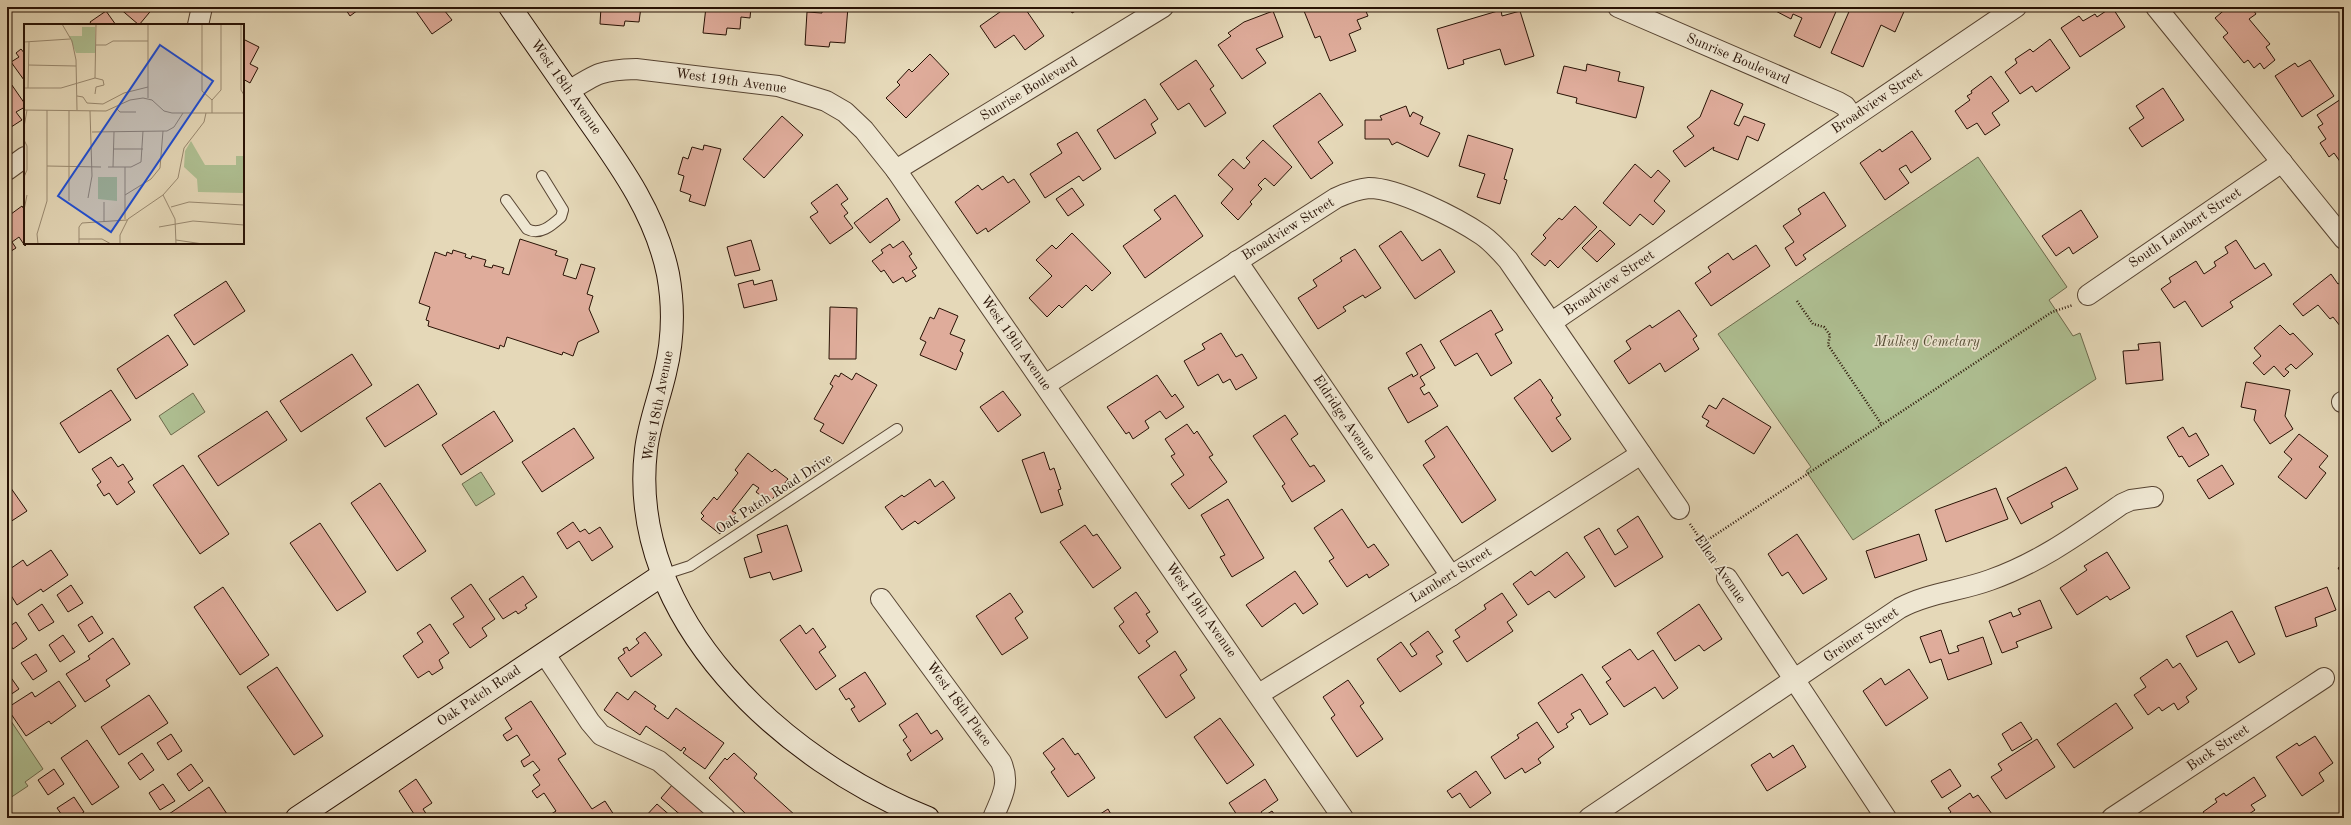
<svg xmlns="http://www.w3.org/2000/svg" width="2351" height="825" viewBox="0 0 2351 825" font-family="'Old Standard TT',serif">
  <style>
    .green { fill: #afc093; stroke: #6c694c }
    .building { fill: #dfac9b; stroke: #281205 }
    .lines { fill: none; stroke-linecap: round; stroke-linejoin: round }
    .lane-casing { stroke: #574432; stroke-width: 12 }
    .street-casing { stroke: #574432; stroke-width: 22 }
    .secondary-casing { stroke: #281205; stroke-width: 24 }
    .path { stroke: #281205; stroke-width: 2.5; stroke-dasharray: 1 2; stroke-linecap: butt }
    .lane { stroke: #eee6d1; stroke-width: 10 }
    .street { stroke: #eee6d1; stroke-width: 20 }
    .secondary { stroke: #eee6d1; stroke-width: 22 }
    .labels { text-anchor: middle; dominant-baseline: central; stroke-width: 3.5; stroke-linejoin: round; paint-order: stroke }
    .street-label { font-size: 14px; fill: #281205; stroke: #eee6d1 }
    .park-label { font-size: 14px; font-style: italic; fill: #574f37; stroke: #eee6d1 }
    .inset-road { fill: none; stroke: #998970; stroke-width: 1 }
    .view { fill: #1d4ed8; fill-opacity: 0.15; stroke: #1d4ed8; stroke-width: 2 }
    .inset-edge { fill: none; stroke: #281205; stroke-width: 2 }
  </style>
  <rect width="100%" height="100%" fill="#e5d8b8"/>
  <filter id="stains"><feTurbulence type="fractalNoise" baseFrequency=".005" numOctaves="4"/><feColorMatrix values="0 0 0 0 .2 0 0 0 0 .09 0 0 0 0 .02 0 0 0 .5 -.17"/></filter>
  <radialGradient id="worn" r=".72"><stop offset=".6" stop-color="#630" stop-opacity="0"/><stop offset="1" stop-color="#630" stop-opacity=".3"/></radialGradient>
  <g class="green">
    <path d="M1978,157L2067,287L2049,300L2073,336L2080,333L2096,379L1853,540L1806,471L1811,467L1718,334Z"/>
    <path d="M193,393L205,412L171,435L159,416Z"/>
    <path d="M481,472L495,494L476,506L462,484Z"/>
    <path d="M7,715L43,769L25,782L28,786L7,800Z"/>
  </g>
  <g class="building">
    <path d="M118,7H154L139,25Z"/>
    <path d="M344,7H362L350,16Z"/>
    <path d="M413,7H438L441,11L444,10L452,20L432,34Z"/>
    <path d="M601,7H641L639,22L625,21L624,26L600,24Z"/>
    <path d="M706,7H751L750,18L741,17L740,29L727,28L726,35L703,33Z"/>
    <path d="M822,7H848L845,43L830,42L829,47L805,45L807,12L822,13Z"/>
    <path d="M1007,7H1024L1044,36L1025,50L1014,35L995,48L980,26Z"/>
    <path d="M1069,7H1083L1072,13Z"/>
    <path d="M1313,7H1364L1368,16L1357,20L1361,29L1349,34L1356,51L1330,61L1320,36L1315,38L1304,11Z"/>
    <path d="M1768,7H1838L1820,48L1794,36L1802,18L1793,14L1791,19Z"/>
    <path d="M1851,7H1906L1895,32L1881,25L1863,67L1831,53Z"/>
    <path d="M2112,7L2125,27L2080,57L2061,28L2079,16L2083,21L2095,14L2097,17Z"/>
    <path d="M2228,7H2251L2256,14L2249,19L2270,44L2266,47L2275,60L2264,69L2260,63L2254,68L2248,60L2244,63L2223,37L2228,33L2215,18Z"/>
    <path d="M1501,10L1502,16L1520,11L1534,56L1505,65L1500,49L1463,60L1464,64L1448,69L1437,29Z"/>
    <path d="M106,11L116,25H92L90,22Z"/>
    <path d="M1273,11L1283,37L1256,49L1266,63L1242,79L1218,45L1231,36L1228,33L1244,22Z"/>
    <path d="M243,39L259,47L250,64L258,68L250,83L243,79Z"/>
    <path d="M2050,39L2070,68L2036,92L2032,86L2020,94L2005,72L2017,63L2015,59L2030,49L2033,52Z"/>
    <path d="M21,49L25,54L24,80L11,62L19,57L16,53Z"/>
    <path d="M930,54L949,74L906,118L886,98L900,85L897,82L909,69L912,72Z"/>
    <path d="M1196,60L1214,86L1210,89L1226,113L1205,127L1189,103L1178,110L1160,84Z"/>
    <path d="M2310,60L2334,96L2302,117L2275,76L2295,63L2298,67Z"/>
    <path d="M1587,64L1620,72L1618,81L1644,87L1636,118L1576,103L1577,98L1557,93L1564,66L1586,71Z"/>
    <path d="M1991,76L2009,101L1992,113L2000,125L1985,135L1977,123L1967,129L1955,111L1970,100L1967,96L1972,93L1971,91Z"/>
    <path d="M7,78L25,104V107L16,112L22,120L8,129Z"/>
    <path d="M2163,88L2184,120L2142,147L2129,128L2144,118L2136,106Z"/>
    <path d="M1711,90L1743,104L1734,124L1739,126L1744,116L1765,124L1758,141L1747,136L1738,160L1713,150L1714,147L1685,167L1673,151L1694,136L1687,127L1700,117Z"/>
    <path d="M1320,93L1343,125L1318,142L1333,163L1311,179L1273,126Z"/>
    <path d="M2344,97V161L2341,163L2334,153L2329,157L2320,143L2326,139L2318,127L2323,124L2317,115Z"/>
    <path d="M1145,99L1158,119L1151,124L1156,133L1115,159L1097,130Z"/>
    <path d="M1406,106L1410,117L1413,112L1423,117L1420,124L1440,133L1428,157L1397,142L1392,145L1389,139H1365V120H1382L1380,116Z"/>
    <path d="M782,116L803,135L764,178L743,159Z"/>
    <path d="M1912,131L1931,159L1911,173L1906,165L1899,169L1909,183L1885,200L1860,163L1880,149L1882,152Z"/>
    <path d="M1077,132L1101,169L1083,181L1079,176L1045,198L1030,174L1062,153L1057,144Z"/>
    <path d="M1468,135L1513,149L1504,179L1507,180L1500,204L1477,197L1485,174L1459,166Z"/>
    <path d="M1263,140L1292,167L1274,186L1265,178L1258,185L1262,189L1250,202L1252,204L1238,220L1221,203L1233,189L1218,175L1233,159L1244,169L1250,162L1246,158Z"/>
    <path d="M704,145L721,149L705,206L689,201L691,195L680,191L684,176L678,174L683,157L688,159L692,147L703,150Z"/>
    <path d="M1635,164L1651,178L1658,170L1670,181L1654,201L1665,211L1653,225L1640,214L1630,226L1603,203Z"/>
    <path d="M1003,176L1008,183L1014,179L1030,202L988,232L986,228L977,234L955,202L978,185L982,190Z"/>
    <path d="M837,184L848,199L841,204L848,213L844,216L853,228L830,244L810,217L818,212L811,203Z"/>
    <path d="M1072,188L1084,205L1068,216L1056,199Z"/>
    <path d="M1824,192L1846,226L1803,255L1806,259L1796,266L1785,248L1794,242L1783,226L1801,214L1798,209Z"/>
    <path d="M1175,195L1203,236L1145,278L1123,246L1161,219L1154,210Z"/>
    <path d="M887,198L900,220L870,243L854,223Z"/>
    <path d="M22,206L25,211V243H28L25,246L19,237L12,242L16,248L8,253L7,217Z"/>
    <path d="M1575,206L1597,227L1558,268L1550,260L1545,266L1531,254L1546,238L1543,235L1559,218L1562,220Z"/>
    <path d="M2081,210L2098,237L2073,254L2069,247L2056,256L2042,236Z"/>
    <path d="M1600,230L1615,244L1597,262L1582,248Z"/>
    <path d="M1401,231L1422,261L1440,249L1455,272L1415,299L1379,246Z"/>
    <path d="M1072,233L1111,273L1092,291L1086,285L1062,308L1059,305L1047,317L1029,298L1052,276L1036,260L1052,245L1056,249Z"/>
    <path d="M520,239L557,251L555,255L568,259L563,275L576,279L581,264L595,268L587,294L593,296L589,309L599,332L578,342L573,356L563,352L562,355L507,337L504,347L500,345L499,349L428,326L429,321L426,320L430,307L419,303L435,252L446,256L447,252L452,254L453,250L466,254L465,257L471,259L472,256L486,260L484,266L492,268L493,265L504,268L502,273L509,275Z"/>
    <path d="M751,240L760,270L735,276L727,247Z"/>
    <path d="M2236,240L2255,269L2264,263L2272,275L2230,302L2233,307L2202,327L2185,301L2174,308L2161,289L2171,282L2169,278L2196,261L2204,274L2216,266L2214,262L2228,253L2225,247Z"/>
    <path d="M903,241L912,254L909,256L917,268L912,271L916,276L906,282L903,277L893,283L884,270L881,272L872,261L883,253L881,250L890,244L893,248Z"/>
    <path d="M1756,245L1770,266L1711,306L1695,283L1711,272L1708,267L1728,253L1733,260Z"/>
    <path d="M1355,249L1381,288L1365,298L1363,295L1343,307L1346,311L1318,329L1298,298L1317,286L1313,280L1342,261L1340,258Z"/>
    <path d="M2331,274L2338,284L2344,281V331L2333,317L2330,319L2318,305L2303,316L2293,304Z"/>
    <path d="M753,280L754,285L772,280L777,300L744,308L738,284Z"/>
    <path d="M226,281L245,311L194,345L174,315Z"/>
    <path d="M830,307L857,308L856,359H829Z"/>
    <path d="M939,308L958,316L950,334L965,340L960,351L963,353L956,370L920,355L926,342L920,339L930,317L934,319Z"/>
    <path d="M1491,310L1503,330L1495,334L1512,363L1491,376L1477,353L1455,366L1440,341Z"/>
    <path d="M1679,310L1697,336L1693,339L1699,349L1665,372L1660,363L1629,384L1614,361L1631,349L1626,341L1650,325L1652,328Z"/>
    <path d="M2280,325L2290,335L2293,333L2313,354L2296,369L2291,364L2285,369L2289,372L2284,377L2274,366L2264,375L2253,363L2261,356L2254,348Z"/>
    <path d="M1221,333L1236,357L1242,354L1257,378L1236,390L1230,379L1223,383L1218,374L1198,386L1184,361L1205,349L1202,344Z"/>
    <path d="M168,335L188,365L136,399L117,369Z"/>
    <path d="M2160,342L2163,380L2126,384L2123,351L2139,350L2138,344Z"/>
    <path d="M1421,344L1435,368L1420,377L1425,385L1420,388L1424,395L1429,392L1438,406L1408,423L1388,388L1412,374L1413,377L1418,374L1406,353Z"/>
    <path d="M352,354L372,385L301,432L280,401Z"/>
    <path d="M841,373L852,380L856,373L877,385L843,444L820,431L824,424L814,419L833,386L830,384L835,375L839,377Z"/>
    <path d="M1157,375L1172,397L1175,394L1184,407L1166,419L1160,411L1145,421L1149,428L1133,439L1129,432L1126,434L1107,407Z"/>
    <path d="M1540,379L1553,398L1551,400L1561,415L1556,418L1571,439L1552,452L1514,398Z"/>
    <path d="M2246,382L2290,390L2285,416L2293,429L2270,444L2254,420L2256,410L2241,407Z"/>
    <path d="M418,384L437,414L385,447L366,418Z"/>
    <path d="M111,390L131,420L79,453L60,423Z"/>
    <path d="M1003,391L1021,415L998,432L980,407Z"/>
    <path d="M1723,398L1771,427L1754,454L1706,426L1709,421L1702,417L1709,405L1716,409Z"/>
    <path d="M267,411L287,440L218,486L198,456Z"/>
    <path d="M494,411L513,441L461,475L442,445Z"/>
    <path d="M1285,415L1298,434L1291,439L1310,467L1314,465L1325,481L1292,502L1282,486L1285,484L1253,436Z"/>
    <path d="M1187,424L1194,434L1197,431L1213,455L1209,457L1227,482L1189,509L1171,484L1184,475L1171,456L1175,454L1165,439Z"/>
    <path d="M1447,426L1496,500L1462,523L1423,465L1435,457L1425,441Z"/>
    <path d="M2183,427L2189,437L2196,433L2209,455L2189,467L2182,456L2179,457L2167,437Z"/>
    <path d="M574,428L594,458L542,492L522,462Z"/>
    <path d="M2299,434L2328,456L2319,467L2326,473L2306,499L2278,477L2292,459L2284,452Z"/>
    <path d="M1044,452L1050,470L1054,468L1061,489L1058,490L1063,505L1041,513L1022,460Z"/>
    <path d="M748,453L772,472L775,469L788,479L770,502L756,492L759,488L753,484L732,511L736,513L720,534L701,519L704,516L701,513L714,497L717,500L738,473L735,470Z"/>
    <path d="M111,457L118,467L123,464L133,479L128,482L135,492L117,505L109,493L104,496L97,485L101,482L92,469Z"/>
    <path d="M183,465L229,534L200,554L153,485Z"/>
    <path d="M2222,465L2234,484L2209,499L2197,480Z"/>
    <path d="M2066,467L2078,489L2051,503L2053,507L2021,524L2007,498Z"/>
    <path d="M930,479L935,487L943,481L955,498L918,524L915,521L902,530L885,507L902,495L904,497Z"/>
    <path d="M380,483L426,551L397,571L351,503Z"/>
    <path d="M8,484L27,511L7,524V485Z"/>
    <path d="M1996,488L2008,519L1946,542L1935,510Z"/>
    <path d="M1228,499L1264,558L1232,577L1220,557L1225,555L1201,515Z"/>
    <path d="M1342,509L1368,548L1374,544L1389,565L1369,578L1367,574L1347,587L1329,561L1334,558L1314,528Z"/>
    <path d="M1638,516L1663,557L1615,587L1584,537L1599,528L1615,555L1628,547L1617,530Z"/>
    <path d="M573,522L580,532L585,529L589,534L600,527L613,547L592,561L579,541L567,549L557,533Z"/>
    <path d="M320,523L366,592L337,611L290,543Z"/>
    <path d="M787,525L802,571L773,580L770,572L750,578L744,558L762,552L757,535Z"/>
    <path d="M1085,525L1093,536L1097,534L1121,568L1093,588L1060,542Z"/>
    <path d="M1797,534L1827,579L1803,594L1788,572L1782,576L1768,554Z"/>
    <path d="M1919,534L1927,560L1875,578L1866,551Z"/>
    <path d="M51,550L68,575L43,592L41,589L17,605L7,589V571L23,560L27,566Z"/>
    <path d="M1567,552L1585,577L1555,598L1549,591L1528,605L1513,584L1531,571L1535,576Z"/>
    <path d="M2107,552L2130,588L2110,600L2107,596L2077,615L2060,588L2087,570L2084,566Z"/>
    <path d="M2344,564V577L2338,568Z"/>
    <path d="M1295,571L1318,604L1303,614L1295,603L1262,627L1246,605Z"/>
    <path d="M523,576L537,597L525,605L527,608L518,614L516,611L503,619L489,599Z"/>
    <path d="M471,584L495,619L482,628L487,636L470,648L453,624L464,617L451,598Z"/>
    <path d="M71,585L83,603L68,612L57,595Z"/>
    <path d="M223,587L269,655L240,675L194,607Z"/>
    <path d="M2327,587L2336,610L2315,618L2317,626L2286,637L2275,607Z"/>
    <path d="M1136,592L1150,612L1146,614L1158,632L1146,641L1150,646L1139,654L1119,626L1124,622L1114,608Z"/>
    <path d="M1010,593L1023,612L1015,618L1028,638L1002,655L976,616Z"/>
    <path d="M1502,593L1517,615L1507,622L1513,631L1467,662L1453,641L1460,637L1455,630L1486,609L1484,605Z"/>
    <path d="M2040,600L2052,628L2016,642L2018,647L2002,653L1989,621L2011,612L2013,617L2021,614L2018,609Z"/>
    <path d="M42,604L54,622L39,631L28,614Z"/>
    <path d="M1699,604L1722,639L1704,651L1699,645L1675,661L1657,633Z"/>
    <path d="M2232,611L2255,654L2239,663L2227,641L2197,657L2186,636Z"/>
    <path d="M92,616L103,633L89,642L78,625Z"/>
    <path d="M16,622L27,639L13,649L7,640V628Z"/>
    <path d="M430,624L449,653L439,660L443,668L432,675L429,671L418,678L403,656L423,642L417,633Z"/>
    <path d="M800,625L806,634L813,628L826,647L819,652L836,676L816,690L780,640Z"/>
    <path d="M1941,630L1949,654L1959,651L1957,646L1983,637L1992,664L1948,680L1941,659L1930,663L1920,637Z"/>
    <path d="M1428,631L1443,652L1436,656L1442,664L1400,692L1377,659L1401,642L1412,657L1417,654L1410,644Z"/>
    <path d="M645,632L662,655L631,677L618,658L625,653L623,649L627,647L629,651L639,643L636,639Z"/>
    <path d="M63,635L75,652L60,662L49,645Z"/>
    <path d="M113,638L130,664L106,680L110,686L85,702L66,674L90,659L88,656Z"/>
    <path d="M1630,649L1638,660L1653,650L1678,688L1663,699L1655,687L1624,707L1606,682L1611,679L1602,667Z"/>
    <path d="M1175,651L1187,670L1180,675L1195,698L1166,718L1138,677Z"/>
    <path d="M36,654L47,671L33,680L21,663Z"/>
    <path d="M2167,659L2173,668L2180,663L2197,689L2186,697L2189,702L2178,710L2174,703L2162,711L2159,707L2148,715L2134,695L2146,687L2140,678Z"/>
    <path d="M277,667L323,736L294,755L247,687Z"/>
    <path d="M1909,669L1928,698L1886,726L1863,691L1881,678L1885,685Z"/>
    <path d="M7,672L19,689L7,697Z"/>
    <path d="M865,672L886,704L859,722L851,709L855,707L849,698L846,700L839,689Z"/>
    <path d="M1582,674L1608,714L1590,725L1580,709L1571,714L1574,718L1566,724L1568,727L1558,733L1538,703Z"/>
    <path d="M1348,680L1364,703L1360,706L1383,739L1357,757L1331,718L1335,715L1323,697Z"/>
    <path d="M59,681L76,706L51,724L49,721L26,736L7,708L32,692L35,697Z"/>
    <path d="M635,691L656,706L654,709L668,719L676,708L724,743L705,769L683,753L686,749L684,747L681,751L646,726L640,735L604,710L617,692L628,700Z"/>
    <path d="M149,695L168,723L119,755L101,727Z"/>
    <path d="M531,701L566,754L558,759L592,809L605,801L616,818H550L548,816L556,811L544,793L537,798L532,791L540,785L533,775L540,770L533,761L524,767L521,761L530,755L517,735L507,741L503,735L512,729L505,718Z"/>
    <path d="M2116,703L2133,728L2074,768L2057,744Z"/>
    <path d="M917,713L931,734L937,730L943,739L911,761L907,754L911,751L903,740L907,737L899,725Z"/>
    <path d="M1220,718L1254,765L1227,784L1194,737Z"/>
    <path d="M1537,722L1554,747L1538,759L1541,763L1525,773L1522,768L1505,779L1491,757L1519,738L1517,735Z"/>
    <path d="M2021,722L2032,739L2012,751L2002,734Z"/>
    <path d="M171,734L182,751L168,760L157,743Z"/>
    <path d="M2315,736L2333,763L2319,773L2324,781L2302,796L2276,757L2297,743L2299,746Z"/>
    <path d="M1063,738L1075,755L1078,753L1095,778L1068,797L1051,772L1055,769L1043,753Z"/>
    <path d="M2037,739L2055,767L2006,799L1991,777L2002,770L1998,764Z"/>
    <path d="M87,740L119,787L92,805L61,758Z"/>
    <path d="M1793,745L1806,767L1767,791L1751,765L1770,753L1773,758Z"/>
    <path d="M142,753L154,770L140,780L128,763Z"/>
    <path d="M734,753L757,774L754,778L796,816L794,818H750L709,778L725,758L727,760Z"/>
    <path d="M191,764L203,781L189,791L177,774Z"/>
    <path d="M54,769L64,784L48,795L38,780Z"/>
    <path d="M1950,769L1961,786L1942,798L1931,781Z"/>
    <path d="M1476,771L1491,793L1470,808L1460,793L1452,798L1447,791Z"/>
    <path d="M2254,777L2266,796L2251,805L2255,810L2243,818H2207L2203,812L2217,802L2215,799L2224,793L2226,796Z"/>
    <path d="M416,779L432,803L423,809L429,818H408L414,814L399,791Z"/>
    <path d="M1265,779L1278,800L1261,812L1264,816L1272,811L1277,818H1239L1229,803Z"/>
    <path d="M163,784L175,801L160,810L149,793Z"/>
    <path d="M673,784L712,818H684L661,798Z"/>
    <path d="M209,787L227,814L222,818H163Z"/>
    <path d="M1970,793L1973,798L1978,795L1992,814L1986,818H1946L1945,817L1951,812L1948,808Z"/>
    <path d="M74,797L84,812L75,818H64L57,808Z"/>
    <path d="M657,804L673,818H644Z"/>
    <path d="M1108,809L1113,818H1094Z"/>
  </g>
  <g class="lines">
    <g class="lane-casing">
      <g id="lane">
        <path d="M506,200L527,229C540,236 552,225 561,217L563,210L542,176"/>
        <path d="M662,575L690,566L897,429"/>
      </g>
    </g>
    <g class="street-casing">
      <g id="street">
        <path d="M1618,7L1838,102L1845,106L1853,117"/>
        <path d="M2156,7L2344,239"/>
        <path d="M198,25L202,7"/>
        <path d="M569,91C597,73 602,70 636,69L778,86L826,101L845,112L864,130L896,170L1343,818"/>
        <path d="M7,170L25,157"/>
        <path d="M896,170L1163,7"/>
        <path d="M1237,261L1451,576"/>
        <path d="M2088,295L2282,162"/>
        <path d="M1552,322L2016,7"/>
        <path d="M1045,385L1336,198C1347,193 1357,189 1369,188C1398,188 1457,218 1482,235C1492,242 1500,251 1508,260L1679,509"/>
        <path d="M2342,402L2344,401"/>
        <path d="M1727,578L1886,818"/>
        <path d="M881,599L1001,762C1011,784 1001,798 993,818"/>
        <path d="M544,653L590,722L601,735L659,761L725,818"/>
        <path d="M1259,694L1451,576L1641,454"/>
        <path d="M1589,818L1900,608C1928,593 1960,591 1990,580C2039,563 2080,533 2122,504L2131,500L2153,497"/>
        <path d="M2112,818L2324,678"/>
      </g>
    </g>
    <g class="secondary-casing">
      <g id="secondary">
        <path d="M510,7C536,45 563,83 589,121C623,169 656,216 668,274C674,307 673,341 665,373C659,399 649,424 646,450C626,619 785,762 928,818"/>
        <path d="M297,818L662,575"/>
      </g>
    </g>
    <g class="path">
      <path d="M1797,301L1813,324L1824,327L1830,335L1828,345L1882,425"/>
      <path d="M1690,524L1717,563"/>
      <path d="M1703,543L2052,312L2073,305"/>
    </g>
    <use href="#lane" class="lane"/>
    <use href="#street" class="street"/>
    <use href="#secondary" class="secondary"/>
  </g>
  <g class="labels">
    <g class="street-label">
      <text transform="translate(1738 59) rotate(23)">Sunrise Boulevard</text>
      <text transform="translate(731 81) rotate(8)">West 19th Avenue</text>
      <text transform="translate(566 87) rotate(55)">West 18th Avenue</text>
      <text transform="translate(1029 89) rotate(-31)">Sunrise Boulevard</text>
      <text transform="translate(1877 101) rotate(-34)">Broadview Street</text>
      <text transform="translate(2185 228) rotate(-34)">South Lambert Street</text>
      <text transform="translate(1288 229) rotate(-32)">Broadview Street</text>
      <text transform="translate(1609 283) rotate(-34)">Broadview Street</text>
      <text transform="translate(1016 343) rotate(55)">West 19th Avenue</text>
      <text transform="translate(658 406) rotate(-79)">West 18th Avenue</text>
      <text transform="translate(1344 418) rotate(56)">Eldridge Avenue</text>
      <text transform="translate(774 494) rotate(-33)">Oak Patch Road Drive</text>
      <text transform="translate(1720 569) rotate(55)">Ellen Avenue</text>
      <text transform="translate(1451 575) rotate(-32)">Lambert Street</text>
      <text transform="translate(1201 610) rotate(55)">West 19th Avenue</text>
      <text transform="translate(1861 635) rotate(-34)">Greiner Street</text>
      <text transform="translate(479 696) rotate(-34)">Oak Patch Road</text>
      <text transform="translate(959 704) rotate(54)">West 18th Place</text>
      <text transform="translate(2218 748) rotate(-34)">Buck Street</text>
    </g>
    <g class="park-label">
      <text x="1927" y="342">Mulkey Cemetary</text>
    </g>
  </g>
  <g transform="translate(24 24)">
    <rect width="220" height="220" fill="#e5d8b8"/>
    <path d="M58,3H71V29H52L45,12H58ZM167,117L181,141H212V132H220V169L174,168L173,155L160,143L161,127ZM74,153H93V177L74,175Z" fill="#afc093"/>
    <path class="inset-road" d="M38,0L48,17L52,36L53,86M178,0V67L188,76M217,0V66L220,71M0,18L46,15M72,21H82L89,17H124M4,41L52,42M71,54L72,0M0,64H37L71,54L79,56L80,61L72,63L71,70M4,64L5,18M53,72L59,73L63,79L79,80L100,69L124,63M124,74V0M92,84L96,88H112M0,86L82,87L106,76L119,74L128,76L140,87L148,89H220M188,89V76L197,66V0M0,103L3,86M68,108L143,107L150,103L159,89M0,116L3,122V146L0,153M89,125H119M23,142L77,143M84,143H107L117,138L119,107M89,143L90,108M101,143V195M101,171L127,155L136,144L139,107M139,171L151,195L152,220M64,174L68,152L66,87M45,177V87M80,178V197M147,183L165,178L220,181M0,186L3,171M135,203L169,197L220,201M55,215H78L87,220M152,216L179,220M14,220L13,210L23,177V86M55,220V203L58,199L103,196M96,220V211L104,195L139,171L154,154L160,124L180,98L182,89"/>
    <path class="view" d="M136,21L189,57L87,208L34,172Z"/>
    <rect width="220" height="220" class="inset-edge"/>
  </g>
  <rect width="2351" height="825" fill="none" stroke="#e5d8b8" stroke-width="24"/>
  <rect x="8" y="8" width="2335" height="809" fill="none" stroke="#281205" stroke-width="2"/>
  <rect x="12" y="12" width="2327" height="801" fill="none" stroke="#281205"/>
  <rect width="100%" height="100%" filter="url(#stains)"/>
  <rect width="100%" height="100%" fill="url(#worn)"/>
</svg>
